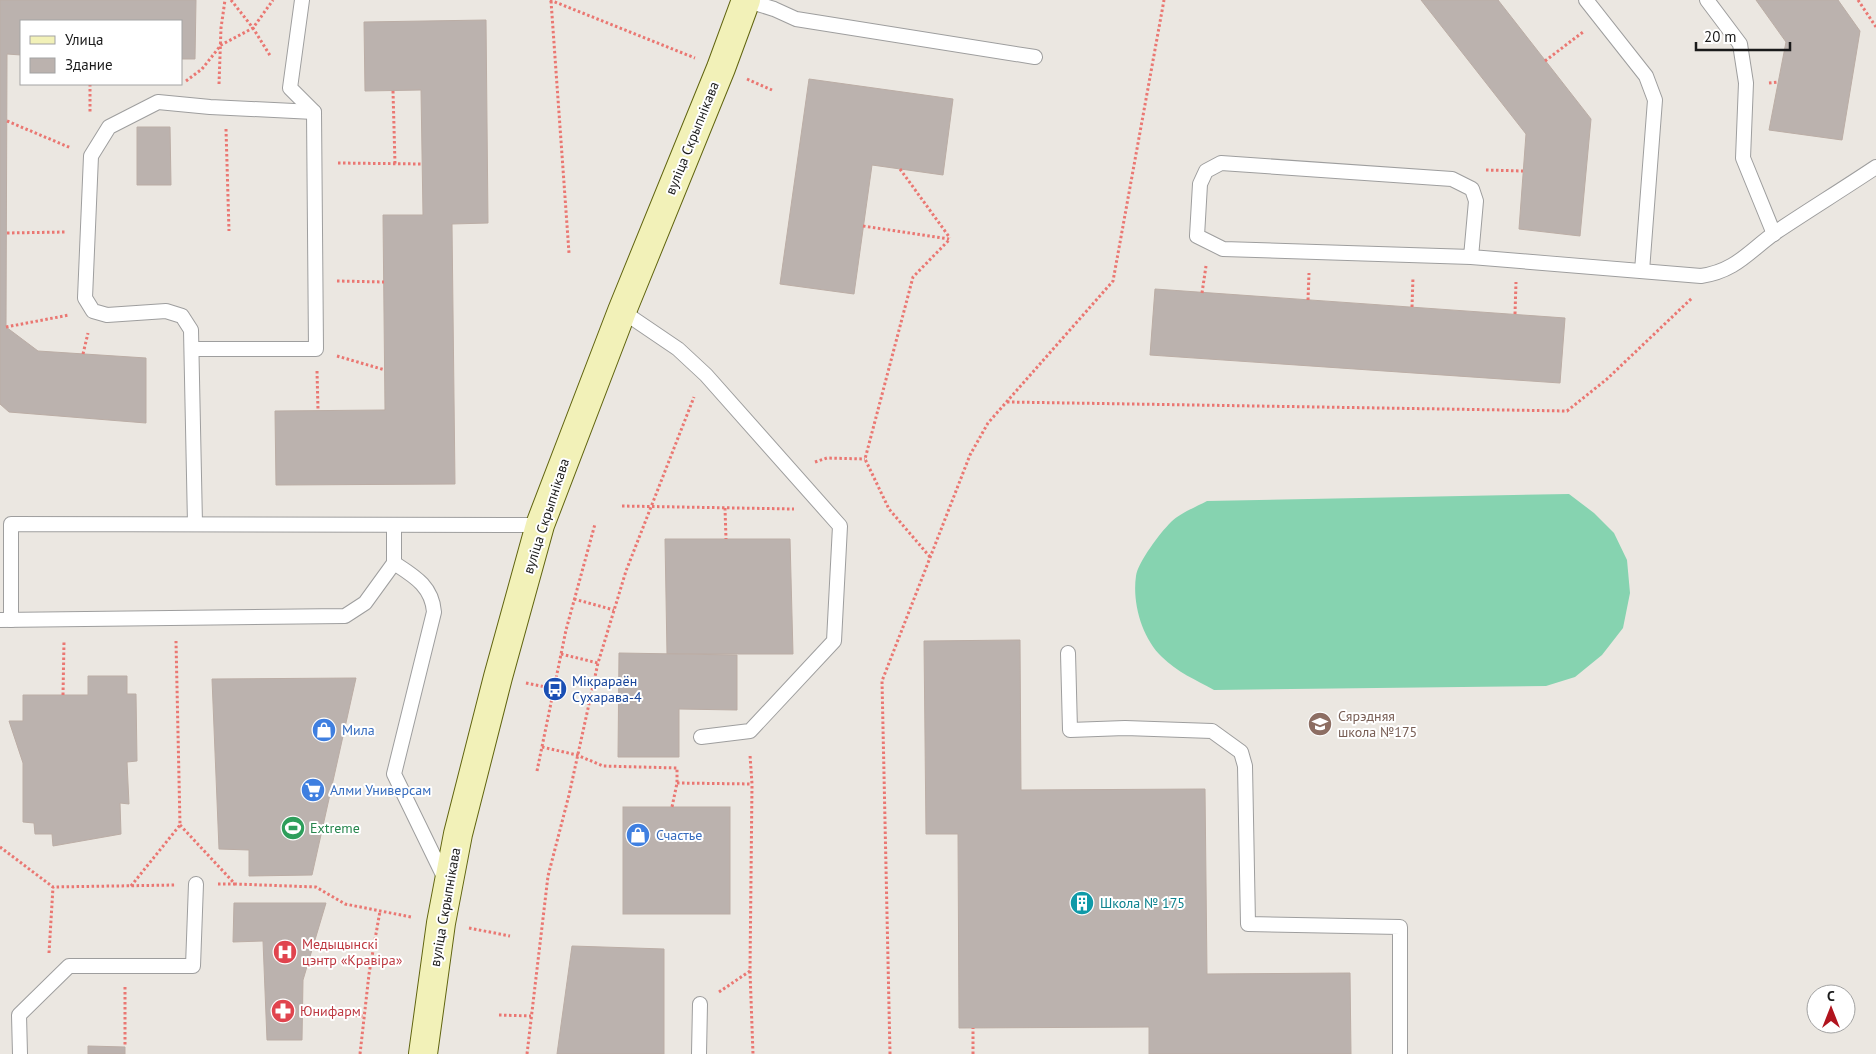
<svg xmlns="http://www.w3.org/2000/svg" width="1876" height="1054" viewBox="0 0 1876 1054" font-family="'PT Sans',sans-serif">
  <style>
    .pitch { fill: #86d3b0 }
    .building { fill: #bbb2ae; stroke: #bbada5 }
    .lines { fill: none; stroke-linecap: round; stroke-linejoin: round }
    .lane-casing { stroke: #9e9e9e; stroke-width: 16 }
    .secondary-casing { stroke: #60640f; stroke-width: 30 }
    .path { stroke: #ea7772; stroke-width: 3; stroke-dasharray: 2.5 2.5; stroke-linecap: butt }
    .lane { stroke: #fff; stroke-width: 14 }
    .secondary { stroke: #f2f1b8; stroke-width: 28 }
    .labels { text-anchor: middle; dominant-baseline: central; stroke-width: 4; stroke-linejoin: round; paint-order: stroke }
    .street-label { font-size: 14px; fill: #1a1a1a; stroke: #fff }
    .transit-label { font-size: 14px; fill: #164399; stroke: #fff; text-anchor: start }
    .education-label { font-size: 14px; fill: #785e54; stroke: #fff; text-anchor: start }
    .shop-label { font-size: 14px; fill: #366cbe; stroke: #fff; text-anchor: start }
    .leisure-label { font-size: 14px; fill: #27864d; stroke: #fff; text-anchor: start }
    .culture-label { font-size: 14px; fill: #0d838f; stroke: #fff; text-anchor: start }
    .health-label { font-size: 14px; fill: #be3a42; stroke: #fff; text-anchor: start }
  </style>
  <rect width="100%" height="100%" fill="#ebe7e1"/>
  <path class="pitch" d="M1569,494L1594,513L1614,533L1627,560L1630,593L1623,628L1602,655L1575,677L1546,686L1214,690C1196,680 1177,672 1162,657C1142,638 1132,603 1136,576C1138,562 1160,533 1171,522C1180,513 1196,507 1207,501Z"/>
  <g class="building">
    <path d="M0,0H196L195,59H181V21H21V55L7,54L6,327L38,351L146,358V423L9,412L0,404Z"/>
    <path d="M1421,0H1498L1591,119L1580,236L1519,229L1526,134Z"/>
    <path d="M1756,0H1838L1860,31L1842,140L1769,130L1786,42Z"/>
    <path d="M486,20L488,223L452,224L455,484L276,485L275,411L385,410L383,215H423L421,90L365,91L364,22Z"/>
    <path d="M809,79L953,99L943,175L872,165L854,294L780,284Z"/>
    <path d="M137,127H170L171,185H137Z"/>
    <path d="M1155,289L1565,318L1560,383L1150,355Z"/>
    <path d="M665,539H790L793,654H667Z"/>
    <path d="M1020,640L1021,790L1205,789L1207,974L1350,973L1351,1054H1149V1027L959,1028L958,834H926L924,641Z"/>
    <path d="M619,653L737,655V710L679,709V757H618Z"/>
    <path d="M88,676H127V694H136L137,761L127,762L129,804L120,803L121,834L53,846L52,834H35L34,823L23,822V763L9,721H23V695H88Z"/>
    <path d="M356,678L312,875L249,876V850L219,849L212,679Z"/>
    <rect x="623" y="807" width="107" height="107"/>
    <path d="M234,903H326L303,980L302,1040H267L263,941L233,942Z"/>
    <path d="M572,946L664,949V1054H557Z"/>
    <path d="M88,1046L125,1047V1054H88Z"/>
  </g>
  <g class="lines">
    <g class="lane-casing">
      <g id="lane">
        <path d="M745,0L774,9L796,19L1035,57"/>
        <path d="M1586,0L1646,76L1655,100L1642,271"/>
        <path d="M1707,0L1740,44L1746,83L1743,158L1774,234"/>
        <path d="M1471,257L1476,201L1472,189L1452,179L1221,163L1206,171L1200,184L1197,236L1223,249L1471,257L1701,276C1736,271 1749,251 1776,232C1809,210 1843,189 1876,167"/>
        <path d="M622,311L678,349L706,375L840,526L834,641L750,731L701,737"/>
        <path d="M192,349H316L314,112L290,88L302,0"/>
        <path d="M195,524L191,330L182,316L166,311L107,315L93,311L85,298L91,156L109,127L158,102L210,107L314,112"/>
        <path d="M394,563C414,576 432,586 434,612L394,774L446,881"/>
        <path d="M0,620L345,616L365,603L394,563V525"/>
        <path d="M11,620V524L540,525"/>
        <path d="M1068,653L1070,730L1125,728L1212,731L1241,752L1245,766L1248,924L1400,927V1054"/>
        <path d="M20,1054L19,1015L69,966H193L196,884"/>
        <path d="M699,1054L700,1004"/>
      </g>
    </g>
    <g class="secondary-casing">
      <path id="secondary" d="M423,1054L441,923L458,834L498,677L540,525L622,311L721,68L746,0"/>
    </g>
    <g class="path">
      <path d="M231,0L253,28L271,57"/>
      <path d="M550,0L695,58"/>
      <path d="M1858,0L1876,27"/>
      <path d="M551,1L569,253"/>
      <path d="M1545,61L1583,32"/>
      <path d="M747,79L772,90"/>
      <path d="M186,81L202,69L221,45L253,28L273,0"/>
      <path d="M1769,83L1778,82"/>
      <path d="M90,84V114"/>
      <path d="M219,84L221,28L225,0"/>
      <path d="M393,91L395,164"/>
      <path d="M7,121L71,148"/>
      <path d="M226,129L229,231"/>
      <path d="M338,163L422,164"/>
      <path d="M900,169L950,238"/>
      <path d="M1486,170L1523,171"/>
      <path d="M863,226L949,239"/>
      <path d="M7,233L66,232"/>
      <path d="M337,281L384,282"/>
      <path d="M1202,293L1206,266"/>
      <path d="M1308,300L1309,273"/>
      <path d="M1412,307L1413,277"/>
      <path d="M1515,314L1516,282"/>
      <path d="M6,327L69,315"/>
      <path d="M83,354L88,333"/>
      <path d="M337,356L385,370"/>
      <path d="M317,371L318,410"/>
      <path d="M1007,402L1567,411L1607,379L1692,298"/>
      <path d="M815,462L827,458L865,459"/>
      <path d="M622,506L794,509"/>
      <path d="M725,508L726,539"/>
      <path d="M930,557L889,509L865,459L913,277L950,239"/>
      <path d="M574,599L614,610"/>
      <path d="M561,654L598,663"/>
      <path d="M526,683L555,689"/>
      <path d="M63,695L64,641"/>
      <path d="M542,747L577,755L603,766L677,768V783L672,807"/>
      <path d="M537,771L566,630L595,524"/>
      <path d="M677,783L752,784"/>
      <path d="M180,825L235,884L316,887L345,904L411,917"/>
      <path d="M0,847L53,887L175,885"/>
      <path d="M218,884H235"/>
      <path d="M131,886L180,825L176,641"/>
      <path d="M469,928L510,936"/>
      <path d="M49,953L53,887"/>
      <path d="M750,971L753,1054"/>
      <path d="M125,987V1047"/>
      <path d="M719,992L750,971L752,784L750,755"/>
      <path d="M325,1014L363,1016"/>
      <path d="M499,1015L531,1016"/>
      <path d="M360,1054L369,974L380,911"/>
      <path d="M527,1054L548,876L569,795L598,663L626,571L694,397"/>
      <path d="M890,1054L882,681L970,455L988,423L1113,281L1164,0"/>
      <path d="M973,1054V1028"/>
    </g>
    <use href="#lane" class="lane"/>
    <use href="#secondary" class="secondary"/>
  </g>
  <defs>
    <g id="bus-disc" transform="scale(1.25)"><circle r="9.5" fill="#1a4fb4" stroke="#fff"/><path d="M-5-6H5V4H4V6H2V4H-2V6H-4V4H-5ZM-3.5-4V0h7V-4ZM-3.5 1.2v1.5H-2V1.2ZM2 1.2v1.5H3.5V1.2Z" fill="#fff"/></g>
    <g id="school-disc" transform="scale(1.25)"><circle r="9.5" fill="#8d6e63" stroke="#fff"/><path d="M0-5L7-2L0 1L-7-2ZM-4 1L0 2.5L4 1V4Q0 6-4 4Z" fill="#fff"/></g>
    <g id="shop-disc" transform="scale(1.25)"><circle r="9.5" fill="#3f7fe0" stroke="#fff"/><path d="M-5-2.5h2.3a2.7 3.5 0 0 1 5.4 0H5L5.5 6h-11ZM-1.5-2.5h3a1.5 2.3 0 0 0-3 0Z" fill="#fff"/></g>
    <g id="supermarket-disc" transform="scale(1.25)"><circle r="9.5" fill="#3f7fe0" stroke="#fff"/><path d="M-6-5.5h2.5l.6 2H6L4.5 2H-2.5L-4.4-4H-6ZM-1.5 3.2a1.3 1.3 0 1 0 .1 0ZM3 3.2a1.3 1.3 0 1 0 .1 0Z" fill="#fff"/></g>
    <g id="stadium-disc" transform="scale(1.25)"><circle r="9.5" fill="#2e9e5b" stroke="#fff"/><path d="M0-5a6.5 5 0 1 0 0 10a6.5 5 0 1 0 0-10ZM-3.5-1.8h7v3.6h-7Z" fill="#fff"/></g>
    <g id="building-disc" transform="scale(1.25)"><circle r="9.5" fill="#0f9aa8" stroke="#fff"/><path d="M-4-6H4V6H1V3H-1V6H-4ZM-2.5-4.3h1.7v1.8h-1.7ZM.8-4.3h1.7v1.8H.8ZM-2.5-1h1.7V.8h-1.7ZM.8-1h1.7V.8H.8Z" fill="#fff"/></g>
    <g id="hospital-disc" transform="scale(1.25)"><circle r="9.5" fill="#e0444e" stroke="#fff"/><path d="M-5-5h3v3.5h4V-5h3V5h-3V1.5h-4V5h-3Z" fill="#fff"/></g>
    <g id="pharmacy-disc" transform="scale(1.25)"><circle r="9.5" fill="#e0444e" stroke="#fff"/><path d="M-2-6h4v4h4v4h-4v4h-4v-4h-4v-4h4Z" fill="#fff"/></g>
  </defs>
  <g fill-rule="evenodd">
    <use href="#bus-disc" x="555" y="689"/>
    <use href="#school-disc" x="1320" y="724"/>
    <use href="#shop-disc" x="324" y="730"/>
    <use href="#supermarket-disc" x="313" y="790"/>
    <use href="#stadium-disc" x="293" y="828"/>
    <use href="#shop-disc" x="638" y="835"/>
    <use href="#building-disc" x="1082" y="903"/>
    <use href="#hospital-disc" x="285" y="952"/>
    <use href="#pharmacy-disc" x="283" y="1011"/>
  </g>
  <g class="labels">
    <g class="street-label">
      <text transform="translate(692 138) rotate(-68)">вуліца Скрыпнікава</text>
      <text transform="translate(546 516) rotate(-72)">вуліца Скрыпнікава</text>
      <text transform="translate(445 907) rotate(-80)">вуліца Скрыпнікава</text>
    </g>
    <g class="transit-label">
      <text x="572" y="681">Мікрараён<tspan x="572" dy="16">Сухарава-4</tspan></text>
    </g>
    <g class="education-label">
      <text x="1338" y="716">Сярэдняя<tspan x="1338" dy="16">школа №175</tspan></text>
    </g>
    <g class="shop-label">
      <text x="342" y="730">Мила</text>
      <text x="330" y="790">Алми Универсам</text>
      <text x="656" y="835">Счастье</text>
    </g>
    <g class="leisure-label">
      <text x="310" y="828">Extreme</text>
    </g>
    <g class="culture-label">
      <text x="1100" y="903">Школа № 175</text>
    </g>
    <g class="health-label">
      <text x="302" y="944">Медыцынскі<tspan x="302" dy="16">цэнтр «Кравіра»</tspan></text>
      <text x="300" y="1011">Юнифарм</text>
    </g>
  </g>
  <rect x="20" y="20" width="162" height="65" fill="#ffffff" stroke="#a3a3a3"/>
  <rect x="30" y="36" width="25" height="8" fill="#f2f1b8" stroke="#a3a3a3"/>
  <text x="65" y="45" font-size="15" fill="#1a1a1a">Улица</text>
  <rect x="30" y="58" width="25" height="15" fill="#bbb2ae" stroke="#a3a3a3"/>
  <text x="65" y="70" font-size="15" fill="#1a1a1a">Здание</text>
  <g transform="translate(1831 1009)"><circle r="24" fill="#ffffff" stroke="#a3a3a3"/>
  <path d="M0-4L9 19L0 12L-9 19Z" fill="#b1141e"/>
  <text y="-8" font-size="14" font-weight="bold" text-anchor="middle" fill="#1a1a1a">С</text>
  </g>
  <path d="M1696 42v8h94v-8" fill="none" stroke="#1a1a1a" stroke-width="2.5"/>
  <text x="1704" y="42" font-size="15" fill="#1a1a1a" stroke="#ffffff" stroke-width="4" paint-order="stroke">20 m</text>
</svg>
